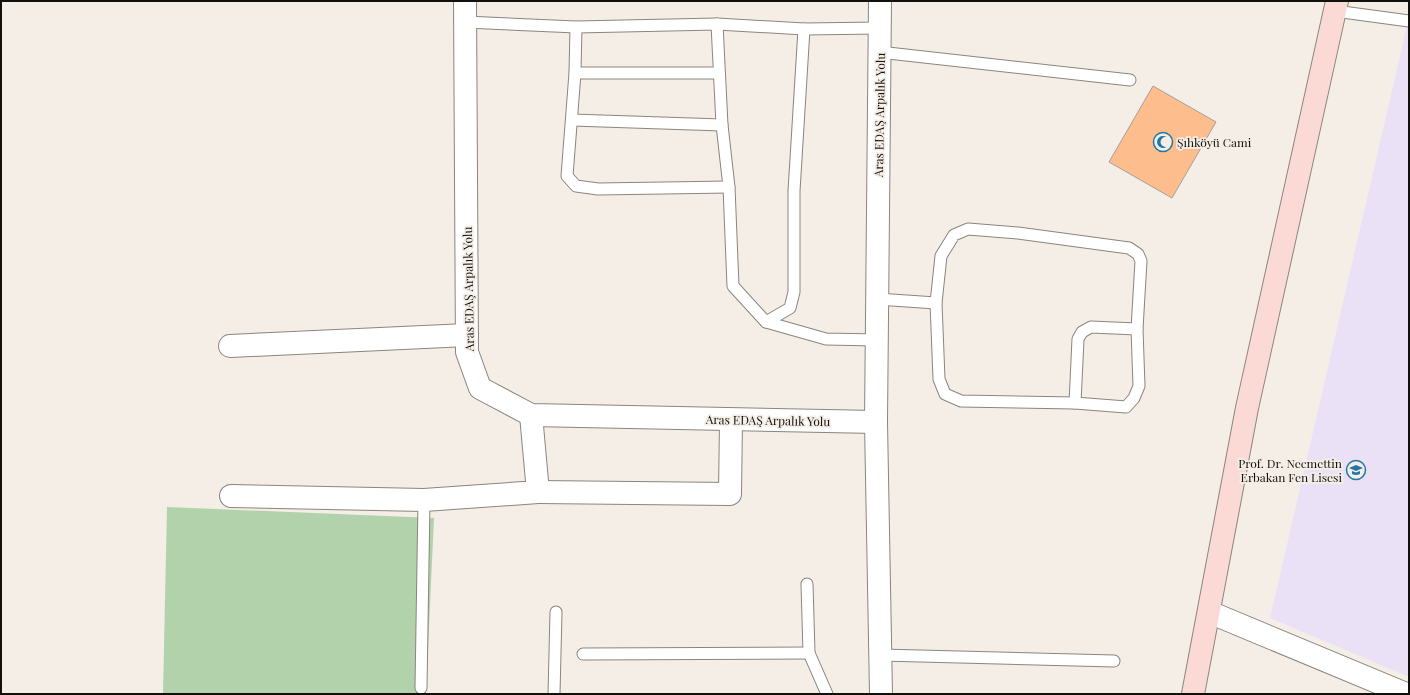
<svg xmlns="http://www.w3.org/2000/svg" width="1410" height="695" viewBox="0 0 1410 695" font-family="'Playfair Display',serif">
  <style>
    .education { fill: #eae1f6 }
    .green { fill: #b1d2ab }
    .building { fill: #febd8d; stroke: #a79f99 }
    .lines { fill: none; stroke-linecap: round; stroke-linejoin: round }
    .lane-casing { stroke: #8b857e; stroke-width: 13 }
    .street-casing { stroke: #8b857e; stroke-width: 24 }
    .secondary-casing { stroke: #8b857e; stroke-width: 24 }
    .lane { stroke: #fff; stroke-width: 11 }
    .street { stroke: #fff; stroke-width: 22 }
    .secondary { stroke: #fbd9d5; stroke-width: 22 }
    .labels { text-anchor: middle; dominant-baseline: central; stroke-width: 3.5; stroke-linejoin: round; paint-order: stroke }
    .street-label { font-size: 12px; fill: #12100d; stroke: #f5eee7 }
    .poi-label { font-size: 12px; fill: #12100d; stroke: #f5eee7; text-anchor: start }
  </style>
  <rect width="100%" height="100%" fill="#f5eee7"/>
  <path class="education" d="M1409,17V677L1270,618Z"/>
  <path class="green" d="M167,507L434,518L426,694H163Z"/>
  <path class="building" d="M1153,86L1216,122L1172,198L1109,162Z"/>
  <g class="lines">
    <g class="lane-casing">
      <g id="lane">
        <path d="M1335,11L1409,21"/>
        <path d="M465,22L576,27L717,24L804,29L880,28"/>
        <path d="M717,24L722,125L729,187L733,286L766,322L826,339L877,340"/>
        <path d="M576,27L575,73L567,176L576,186L598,189L729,187"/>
        <path d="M879,52L1130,80"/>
        <path d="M575,73H719"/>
        <path d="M572,120L722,125"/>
        <path d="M968,229L1018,233L1129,248L1138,254L1141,261L1137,329L1139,386L1134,398L1126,407L1075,403L961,401L945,394L939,379L936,303L941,256L954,235Z"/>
        <path d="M877,299L936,303"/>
        <path d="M766,322L790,308L794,292V191L804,29"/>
        <path d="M1075,403L1078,339L1082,332L1091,327L1137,329"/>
        <path d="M807,584L809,653L827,694"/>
        <path d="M583,654L809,653"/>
        <path d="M881,655L1114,661"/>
        <path d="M421,688L424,500"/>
        <path d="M554,694L556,612"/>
      </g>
    </g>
    <g class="street-casing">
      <g id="street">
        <path d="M465,1L467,352L480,388L531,415L876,422"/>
        <path d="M880,1L876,422L881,694"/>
        <path d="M230,346L467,335"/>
        <path d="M538,492L730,494L731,420"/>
        <path d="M231,496L424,500L538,492L531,415"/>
        <path d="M1209,612L1406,694"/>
      </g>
    </g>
    <g class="secondary-casing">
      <path id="secondary" d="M1193,694L1247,408L1337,1"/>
    </g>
    <use href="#lane" class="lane"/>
    <use href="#street" class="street"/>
    <use href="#secondary" class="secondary"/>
  </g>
  <defs>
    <g id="mosque-ring" transform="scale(1)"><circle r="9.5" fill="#f5eee7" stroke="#2476a7" stroke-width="1.5"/><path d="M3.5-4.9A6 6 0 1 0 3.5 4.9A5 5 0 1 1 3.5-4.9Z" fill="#2476a7"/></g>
    <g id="school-ring" transform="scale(1)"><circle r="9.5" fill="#f5eee7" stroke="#2476a7" stroke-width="1.5"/><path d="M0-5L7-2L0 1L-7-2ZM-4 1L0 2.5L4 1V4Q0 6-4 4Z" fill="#2476a7"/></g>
  </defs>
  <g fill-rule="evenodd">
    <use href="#mosque-ring" x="1163" y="142"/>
    <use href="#school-ring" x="1356" y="470"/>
  </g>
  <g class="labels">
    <g class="street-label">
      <text transform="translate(879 115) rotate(-89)">Aras EDAŞ Arpalık Yolu</text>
      <text transform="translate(468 289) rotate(-91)">Aras EDAŞ Arpalık Yolu</text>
      <text transform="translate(768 420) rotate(1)">Aras EDAŞ Arpalık Yolu</text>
    </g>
    <g class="poi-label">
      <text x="1177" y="142">Şıhköyü Cami</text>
      <text x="1342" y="463" text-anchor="end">Prof. Dr. Necmettin<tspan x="1342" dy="14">Erbakan Fen Lisesi</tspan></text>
    </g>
  </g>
  <rect width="1410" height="695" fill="none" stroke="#12100d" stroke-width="4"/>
</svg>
